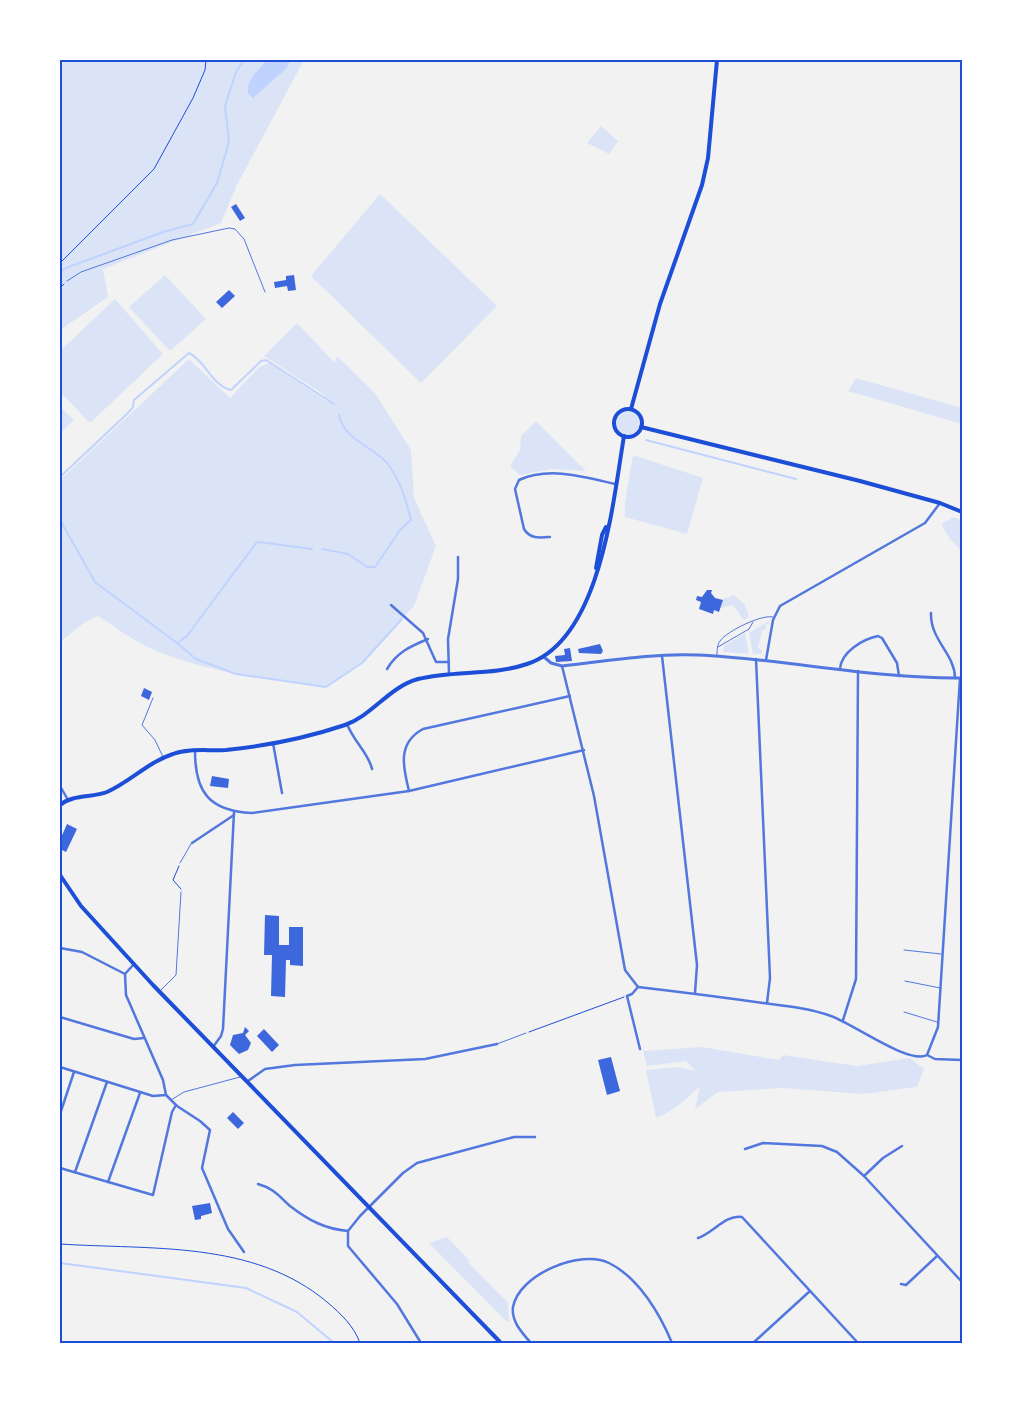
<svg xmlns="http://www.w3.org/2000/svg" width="1022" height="1403" viewBox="0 0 1022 1403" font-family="Overpass,sans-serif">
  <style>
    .green { fill: #dbe4f7 }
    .water { fill: #bfd3fe }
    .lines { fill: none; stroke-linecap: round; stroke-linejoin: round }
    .stream { stroke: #bfd3fe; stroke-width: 2 }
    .building { fill: #3d67dc }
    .path { stroke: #1d4ed8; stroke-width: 1 }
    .service { stroke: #5277de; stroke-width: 1 }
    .minor { stroke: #5277de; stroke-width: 2.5 }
    .tertiary { stroke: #5277de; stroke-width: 3 }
    .secondary { stroke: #1d4ed8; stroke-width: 4 }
    .neatline { fill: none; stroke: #1d4ed8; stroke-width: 2 }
  </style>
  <rect width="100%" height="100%" fill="#f2f2f2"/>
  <g class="green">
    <path d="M66,60H267L254,74L253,97L286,69L289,60H304L237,185L221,223L103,269L108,297L60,330V66Z"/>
    <path d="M601,126L618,141L609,154L587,143Z"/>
    <path d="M380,194L497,306L421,383L311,276Z"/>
    <path d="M165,275L206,319L170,351L129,307Z"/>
    <path d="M115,299L163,354L90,423L60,392V351Z"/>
    <path d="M297,323L335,363L337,356L375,393L411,450L414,498L436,546L414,606L363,661L326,687C267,679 209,673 154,650C134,642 116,627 98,616L85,622L60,642V480L189,359L230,398L259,367L269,363L328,402L324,395L264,356Z"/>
    <path d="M856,378L962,408V424L848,391Z"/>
    <path d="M60,407L74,420L60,434Z"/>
    <circle cx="628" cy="423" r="14"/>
    <path d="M536,421L586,471L552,469L520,475L510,466L520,450L521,436Z"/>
    <path d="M633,455L703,478L687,534L625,517V502Z"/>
    <path d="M954,517L962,521V551L950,539L941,524Z"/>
    <path d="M734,595L745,605L749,617L744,620L733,605L721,608L723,599Z"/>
    <path d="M769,621V625L766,624L765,631L762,630L758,648L762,650L761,654H753L749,633Z"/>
    <path d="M745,633L749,654L723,652L724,646Z"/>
    <path d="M702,1047L779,1060L783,1055L857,1066L910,1058L924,1069L917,1087L863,1094L783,1088L718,1092L695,1109L700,1086C691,1096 669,1114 656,1118L646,1070L678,1067L696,1071L686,1061L647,1066L643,1051Z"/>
    <path d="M447,1237L469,1260L468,1262L508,1303L509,1321L507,1322L429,1243Z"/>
  </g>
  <path class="water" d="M267,60L290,61L286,69L253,98L248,93V85L254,74Z"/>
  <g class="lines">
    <g class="stream">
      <path d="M60,272L66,268L163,232L193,224L217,183L229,142L225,106L236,72L244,60"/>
      <path d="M646,440L796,479"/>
      <path d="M60,477L128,413L133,407L134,400L189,353C206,361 212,386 231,390L261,361L266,360L334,404"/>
      <path d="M60,520L95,582L177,643L187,636L256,543L259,542L312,549"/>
      <path d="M322,549L348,554L367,567H375L400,530L411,520C406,499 400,480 387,463C371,445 345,441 339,415"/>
      <path d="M177,643L196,659L236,674L326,687L362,663L402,619"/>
      <path d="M60,1263L246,1288L297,1312L334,1343"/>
    </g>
  </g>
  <g class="building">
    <path d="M236,204L245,218L240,221L231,207Z"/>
    <path d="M294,275L296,290L288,291L287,286L275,288L274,282L286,280V276Z"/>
    <path d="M229,290L235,296L222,308L216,302Z"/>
    <path d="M707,590H712L711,593L715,598L723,600L719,612L714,610L713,614L699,609L701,602L696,600L697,596L702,597Z"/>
    <path d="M600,644L603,651L601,654L579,653L578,649Z"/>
    <path d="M570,648L572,661L556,662L555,656L565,655L564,649Z"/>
    <path d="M144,688L152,692L149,700L141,696Z"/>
    <path d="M212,776L229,779L228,788L210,786Z"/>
    <path d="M67,824L77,829L66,852L60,849V840Z"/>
    <path d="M265,915L279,916V945H289V927H303V966L290,965V960H286L285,997L271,996L272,955H264Z"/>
    <path d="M245,1027L249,1031L245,1035L251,1043L248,1050L239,1054L230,1045L233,1035L243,1033Z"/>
    <path d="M264,1029L279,1045L272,1052L257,1036Z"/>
    <path d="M611,1057L620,1091L607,1095L598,1060Z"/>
    <path d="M233,1112L244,1123L238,1129L227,1118Z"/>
    <path d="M210,1203L212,1213L201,1216V1219L195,1220L192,1206Z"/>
  </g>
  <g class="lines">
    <g class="path">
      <path d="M60,263L154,169L193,98L205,70L206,60"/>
      <path d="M60,288L64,284"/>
      <path d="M179,866L173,880L181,889"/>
      <path d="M529,1032L624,997"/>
      <path d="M60,1244C151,1250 253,1240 327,1302C341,1314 354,1326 360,1343"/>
    </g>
    <g class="service">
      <path d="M67,281L81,272L172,240L229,228L235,229L244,239L265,292"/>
      <path d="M718,647L749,629L753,622"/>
      <path d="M717,656C717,651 717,645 720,641C727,631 762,614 773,617"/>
      <path d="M153,698L142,725L155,740L163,757"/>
      <path d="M180,863L191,844"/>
      <path d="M904,950L941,954"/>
      <path d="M905,981L940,988"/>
      <path d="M160,991L176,975L181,892"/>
      <path d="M904,1012L937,1022"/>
      <path d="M497,1044L526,1033"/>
      <path d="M171,1100L184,1092L240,1077"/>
    </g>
    <g class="minor">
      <path d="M550,537C539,538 530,539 524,529L515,489L519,480C549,466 585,477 615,484"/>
      <path d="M391,605L423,633L436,662H449"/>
      <path d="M931,613C930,640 955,654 955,678"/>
      <path d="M662,656L697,965L695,993"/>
      <path d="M756,659L770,978L767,1003"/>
      <path d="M766,660L773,620L780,606L925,523L940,503"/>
      <path d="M562,666L594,796L625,970L638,987L632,994L627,996L640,1049"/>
      <path d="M387,669C397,652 411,646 428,639"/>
      <path d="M840,669C841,652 863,639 878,636L882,638L897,663L899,676"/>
      <path d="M449,674L448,639L458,579V557"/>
      <path d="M347,724C354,742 369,754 372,769"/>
      <path d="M273,743L282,793"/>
      <path d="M195,751C195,792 209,811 252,813L409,791L584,750"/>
      <path d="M60,786L68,800"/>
      <path d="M409,791C403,767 397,743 423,729L570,696"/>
      <path d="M192,843L234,815"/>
      <path d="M60,948L82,952L125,974"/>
      <path d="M134,964L125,974L126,995L163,1080L166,1095L177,1106L200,1121L210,1130L202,1168L228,1229L244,1252"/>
      <path d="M638,987C680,992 722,997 763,1003C786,1006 809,1008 831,1016C852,1023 909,1065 927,1055L938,1027L960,678"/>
      <path d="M60,1017L134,1039L144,1038"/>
      <path d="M843,1020L856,979L858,671"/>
      <path d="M213,1047L221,1036L223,1029L234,812"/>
      <path d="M927,1055L935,1059L962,1060"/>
      <path d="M60,1067L153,1096L166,1095"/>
      <path d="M248,1081L265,1069L295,1065L425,1059L497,1044"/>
      <path d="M60,1114L74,1072"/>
      <path d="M745,1149L763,1143L822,1146L837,1152L864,1176L962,1282"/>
      <path d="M60,1168L153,1195L172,1112L176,1105"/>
      <path d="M75,1172L107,1082"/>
      <path d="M864,1176L883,1158L902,1146"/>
      <path d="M108,1182L140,1093"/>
      <path d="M258,1184C273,1188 279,1196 290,1206C308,1220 325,1229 348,1231"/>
      <path d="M698,1238C713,1233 726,1214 742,1217L858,1343"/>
      <path d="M901,1284L906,1285L937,1256"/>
      <path d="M421,1343L397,1304L348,1246V1231L360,1216L403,1173L417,1163L514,1137H535"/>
      <path d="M531,1343C522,1333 511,1321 513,1307C519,1274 581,1249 609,1263C639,1278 660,1314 672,1343"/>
      <path d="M753,1343L810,1291"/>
    </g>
    <path class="tertiary" d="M544,657L551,663L562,666C607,661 652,653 698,655C786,659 873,679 962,678"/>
    <g class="secondary">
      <path d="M631,409L660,304L702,185L708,158L717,60"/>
      <circle cx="628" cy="423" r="14"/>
      <path d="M641,427L860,481L940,503L962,512"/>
      <path d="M596,568L602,535L606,527"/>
      <path d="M60,805C73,794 92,798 107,792C130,782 148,762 173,754C189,748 208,751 226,750C266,746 306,738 345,725C373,715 389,687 418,679C454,670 492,676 527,664C601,640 613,501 624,436"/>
      <path d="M60,875L81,906L153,985L501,1343"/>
    </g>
  </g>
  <rect width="1022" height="1403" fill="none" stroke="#ffffff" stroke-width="122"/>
  <rect x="61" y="61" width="900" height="1281" class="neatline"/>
</svg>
